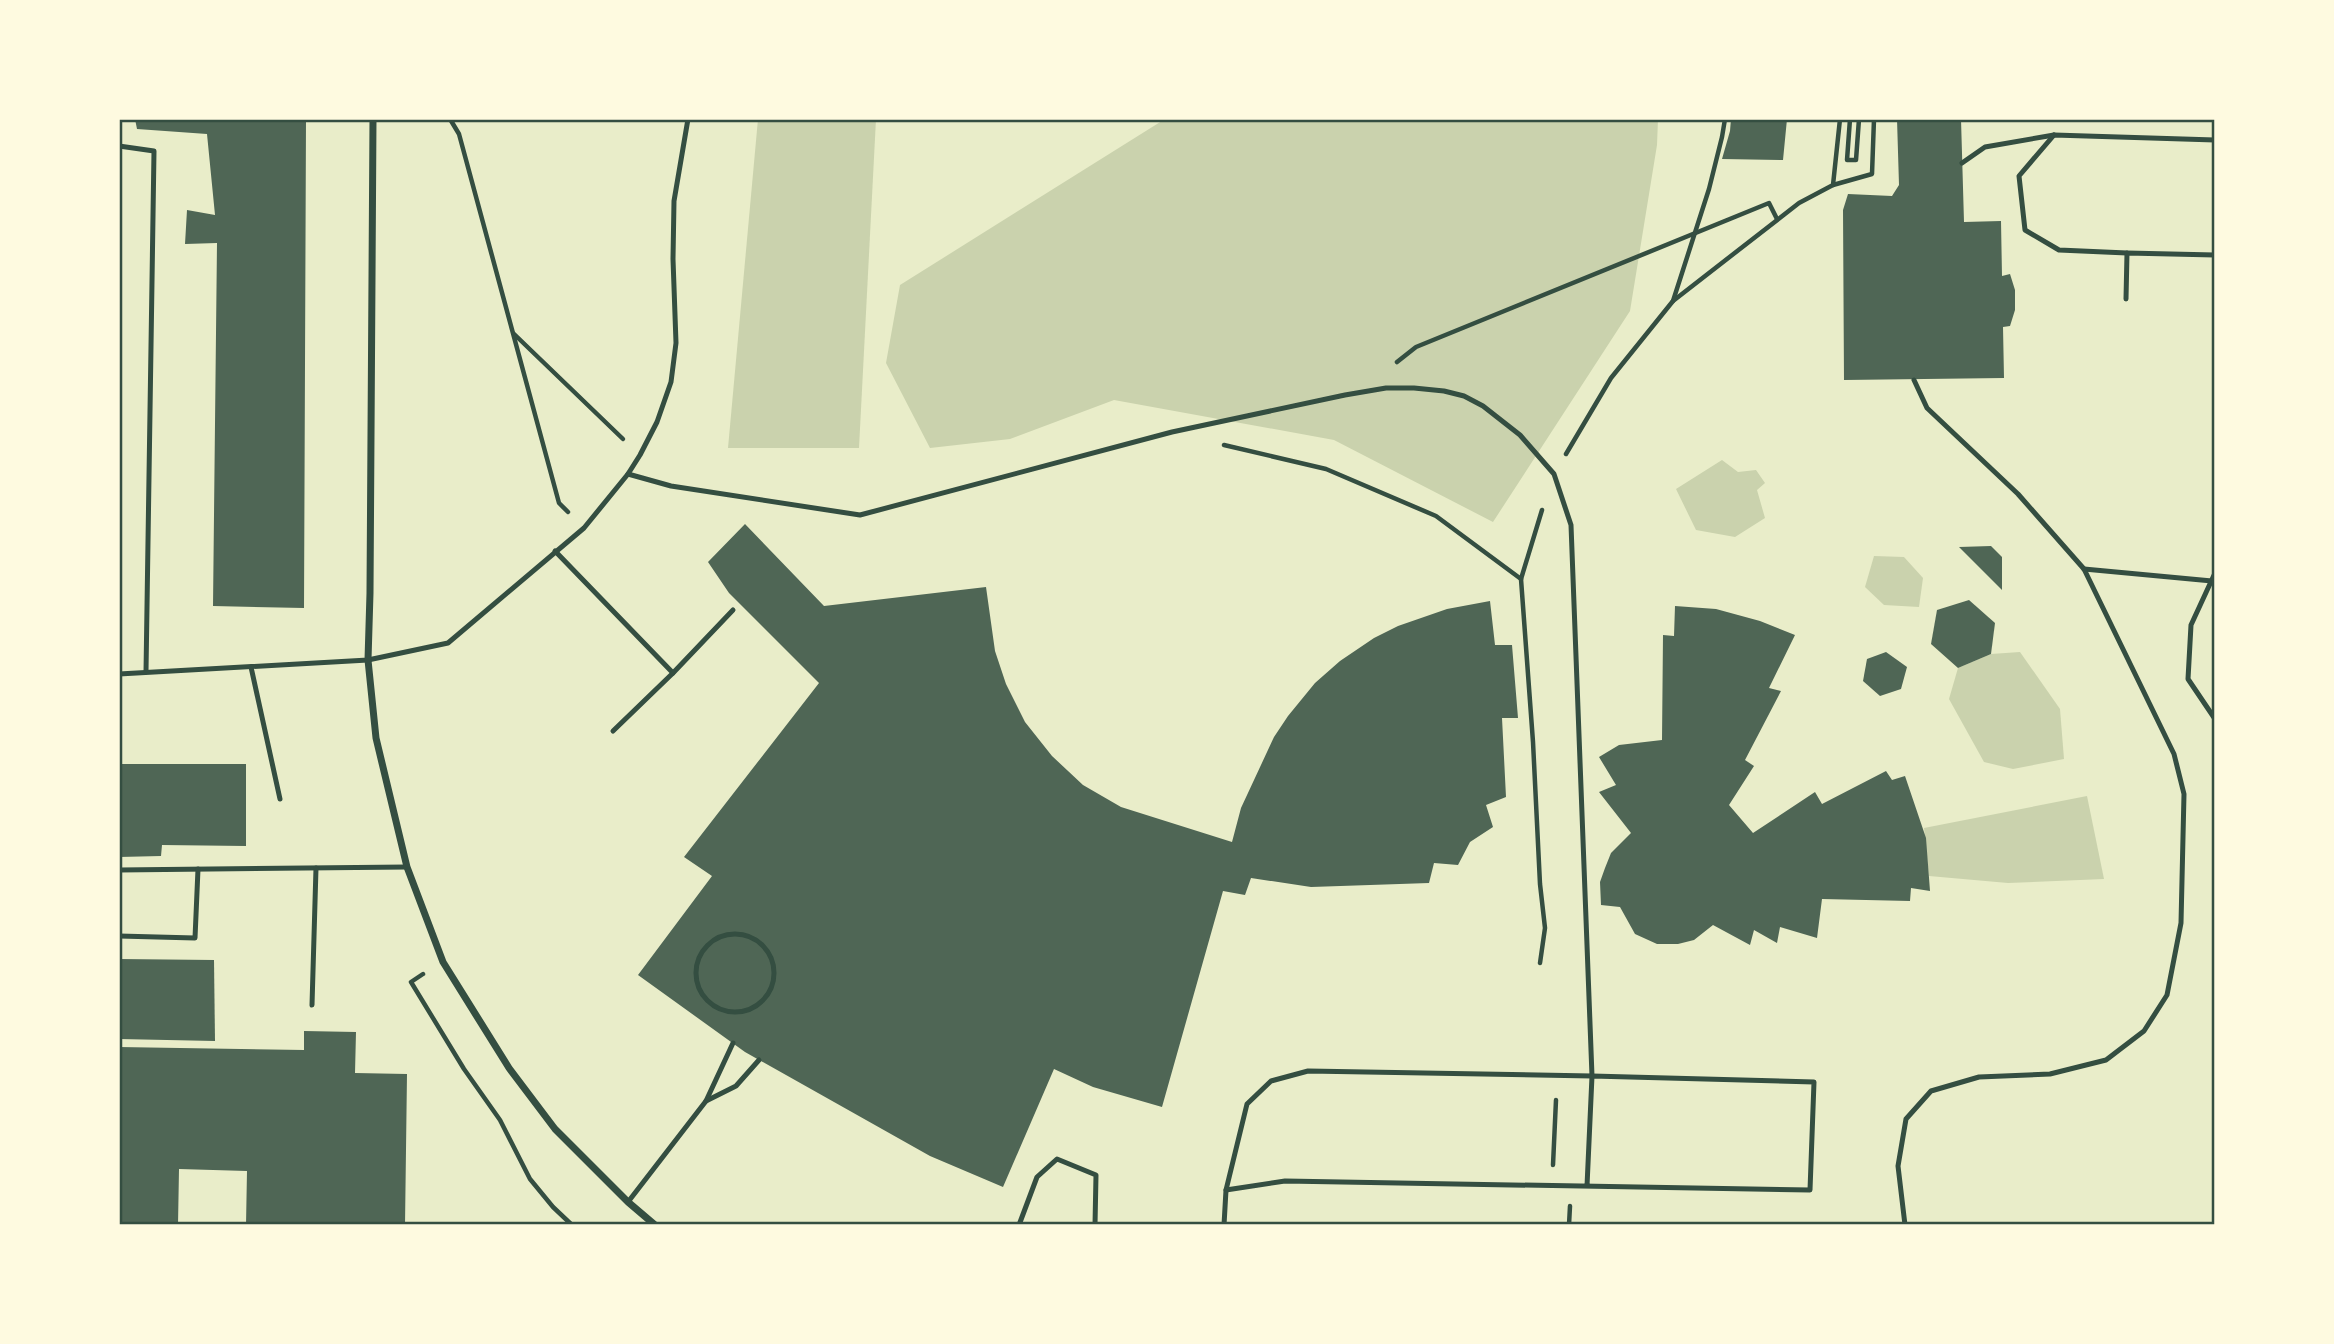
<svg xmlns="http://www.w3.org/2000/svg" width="2334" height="1344" viewBox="0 0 2334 1344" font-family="'Archivo Narrow',sans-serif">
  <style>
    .green { fill: #cad2ad }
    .building { fill: #4f6655 }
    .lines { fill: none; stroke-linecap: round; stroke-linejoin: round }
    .path { stroke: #344e41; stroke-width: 4.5 }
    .service { stroke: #344e41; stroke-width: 5 }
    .minor { stroke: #344e41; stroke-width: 7 }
    .neatline { fill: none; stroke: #344e41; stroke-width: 2.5 }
  </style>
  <rect width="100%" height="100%" fill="#e9edc9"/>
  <g class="green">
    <path d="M758,119H876L859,448H728Z"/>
    <path d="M1165,119H1658L1657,145L1630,311L1493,522L1334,440L1114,400L1010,439L930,448L886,363L900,285Z"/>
    <path d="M1722,460L1738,472L1756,470L1765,483L1757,490L1765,518L1735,537L1696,530L1676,489Z"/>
    <path d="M1874,556L1904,557L1923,578L1919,607L1884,605L1865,587Z"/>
    <path d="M2020,652L2060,709L2064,759L2013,769L1984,762L1949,699L1958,668L1991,654Z"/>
    <path d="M2087,796L2104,879L2008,883L1929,876L1924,828Z"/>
  </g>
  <g class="building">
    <path d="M135,119H306L304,608L213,606L217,243L185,244L187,210L215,215L207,134L137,129Z"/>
    <path d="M1731,119H1787L1783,160L1722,159L1730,131Z"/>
    <path d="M1897,119H1961L1964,222L2001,221L2002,276L2010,274L2015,290V310L2010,326L2003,327L2004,378L1844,380L1843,210L1848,194L1892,196L1899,185Z"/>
    <path d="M745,524L824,606L986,587L995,651L1006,684L1025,722L1052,756L1083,785L1121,807L1232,842L1241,808L1274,737L1288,716L1315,683L1340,661L1374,638L1398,626L1447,609L1490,601L1495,645H1512L1518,718H1502L1506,797L1486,805L1493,827L1470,842L1458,865L1434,863L1429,883L1311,887L1251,878L1245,895L1223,891L1162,1107L1093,1087L1054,1069L1003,1187L930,1156L745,1052L638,975L712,876L684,857L819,683L729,593L708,562Z"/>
    <path d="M1991,546L2002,557V590L1959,547Z"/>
    <path d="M1969,600L1995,623L1991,654L1958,668L1931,644L1937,610Z"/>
    <path d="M1675,606L1716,609L1760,621L1795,635L1769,688L1781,691L1745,760L1754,766L1729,805L1753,833L1815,792L1822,804L1886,771L1892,780L1905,776L1926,838L1930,891L1911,888L1910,901L1822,899L1817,938L1780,927L1777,943L1754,930L1750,945L1713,925L1694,940L1678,944H1657L1635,934L1620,907L1601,905L1600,882L1605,868L1611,853L1631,833L1599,792L1616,785L1599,757L1619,745L1662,740L1663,635L1674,636Z"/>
    <path d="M1886,652L1907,667L1901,689L1880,696L1863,681L1867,659Z"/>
    <path d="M119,764H246V846L162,845L161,856L119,857Z"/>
    <path d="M119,959L214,960L215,1041L119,1039Z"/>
    <path d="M304,1031L356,1032L355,1073L407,1074L405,1225H246L247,1171L179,1169L178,1225H119V1047L304,1050Z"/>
  </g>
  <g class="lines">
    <g class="path">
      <path d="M450,119L459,134L559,503L568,512"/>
      <path d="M1850,119L1847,160H1856L1859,119"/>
      <path d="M1833,185L1872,174L1874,119"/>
      <path d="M1673,301L1799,203L1833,185L1840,119"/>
      <path d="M514,334L623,439"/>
      <path d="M1397,362L1416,347L1769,203L1777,219"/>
      <path d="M1224,445L1326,469L1436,516L1521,579"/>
      <path d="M1566,454L1611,378L1673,301L1709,189L1722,137L1725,119"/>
      <path d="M1540,963L1545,928L1540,884L1533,742L1521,579L1542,510"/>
      <path d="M423,974L411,982L464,1069L500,1120L530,1179L553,1207L572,1225"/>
      <path d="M1553,1165L1556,1100"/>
      <path d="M1569,1225L1570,1206"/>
    </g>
    <g class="service">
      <path d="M2054,135L2019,176L2025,230L2059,250L2127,253"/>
      <path d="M119,146L154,151L146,672"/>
      <path d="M1962,163L1985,147L2054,135L2215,140"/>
      <path d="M2126,299L2127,253L2215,255"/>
      <path d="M628,474L671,486L860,515L1172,432L1345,395L1386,388H1414L1444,391L1464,396L1483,406L1520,435L1554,474L1571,525L1592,1076L1308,1071L1271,1081L1247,1104L1226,1190L1224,1225"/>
      <path d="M555,551L673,673L613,731"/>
      <path d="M2084,569L2212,581"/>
      <path d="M2215,573L2191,625L2188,679L2215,719"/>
      <path d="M251,667L280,799"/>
      <path d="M673,673L733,610"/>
      <path d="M119,674L368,660L448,643L584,528L628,474L640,455L657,422L671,382L676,343L673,259L674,201L688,119"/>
      <path d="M119,870L407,867"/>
      <circle cx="735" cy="973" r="39"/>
      <path d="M119,936L195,938L198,869"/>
      <path d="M312,1005L316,868"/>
      <path d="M706,1101L736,1086L759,1060"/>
      <path d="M1226,1190L1285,1181L1810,1190L1814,1082L1592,1076L1587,1186"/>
      <path d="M628,1202L706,1101L733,1043"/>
      <path d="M1019,1225L1037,1177L1057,1159L1096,1175L1095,1225"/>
      <path d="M1905,1225L1898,1166L1906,1119L1931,1091L1979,1077L2050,1074L2106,1060L2144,1031L2167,995L2181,923L2184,794L2174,754L2084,569L2018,494L1927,408L1914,380"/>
    </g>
    <path class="minor" d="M373,119L370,593L368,660L376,738L407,867L443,962L509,1068L555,1129L628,1202L655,1225"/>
  </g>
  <rect width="2334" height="1344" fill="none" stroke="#fefae0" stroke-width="242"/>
  <rect x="121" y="121" width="2092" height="1102" class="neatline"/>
</svg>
